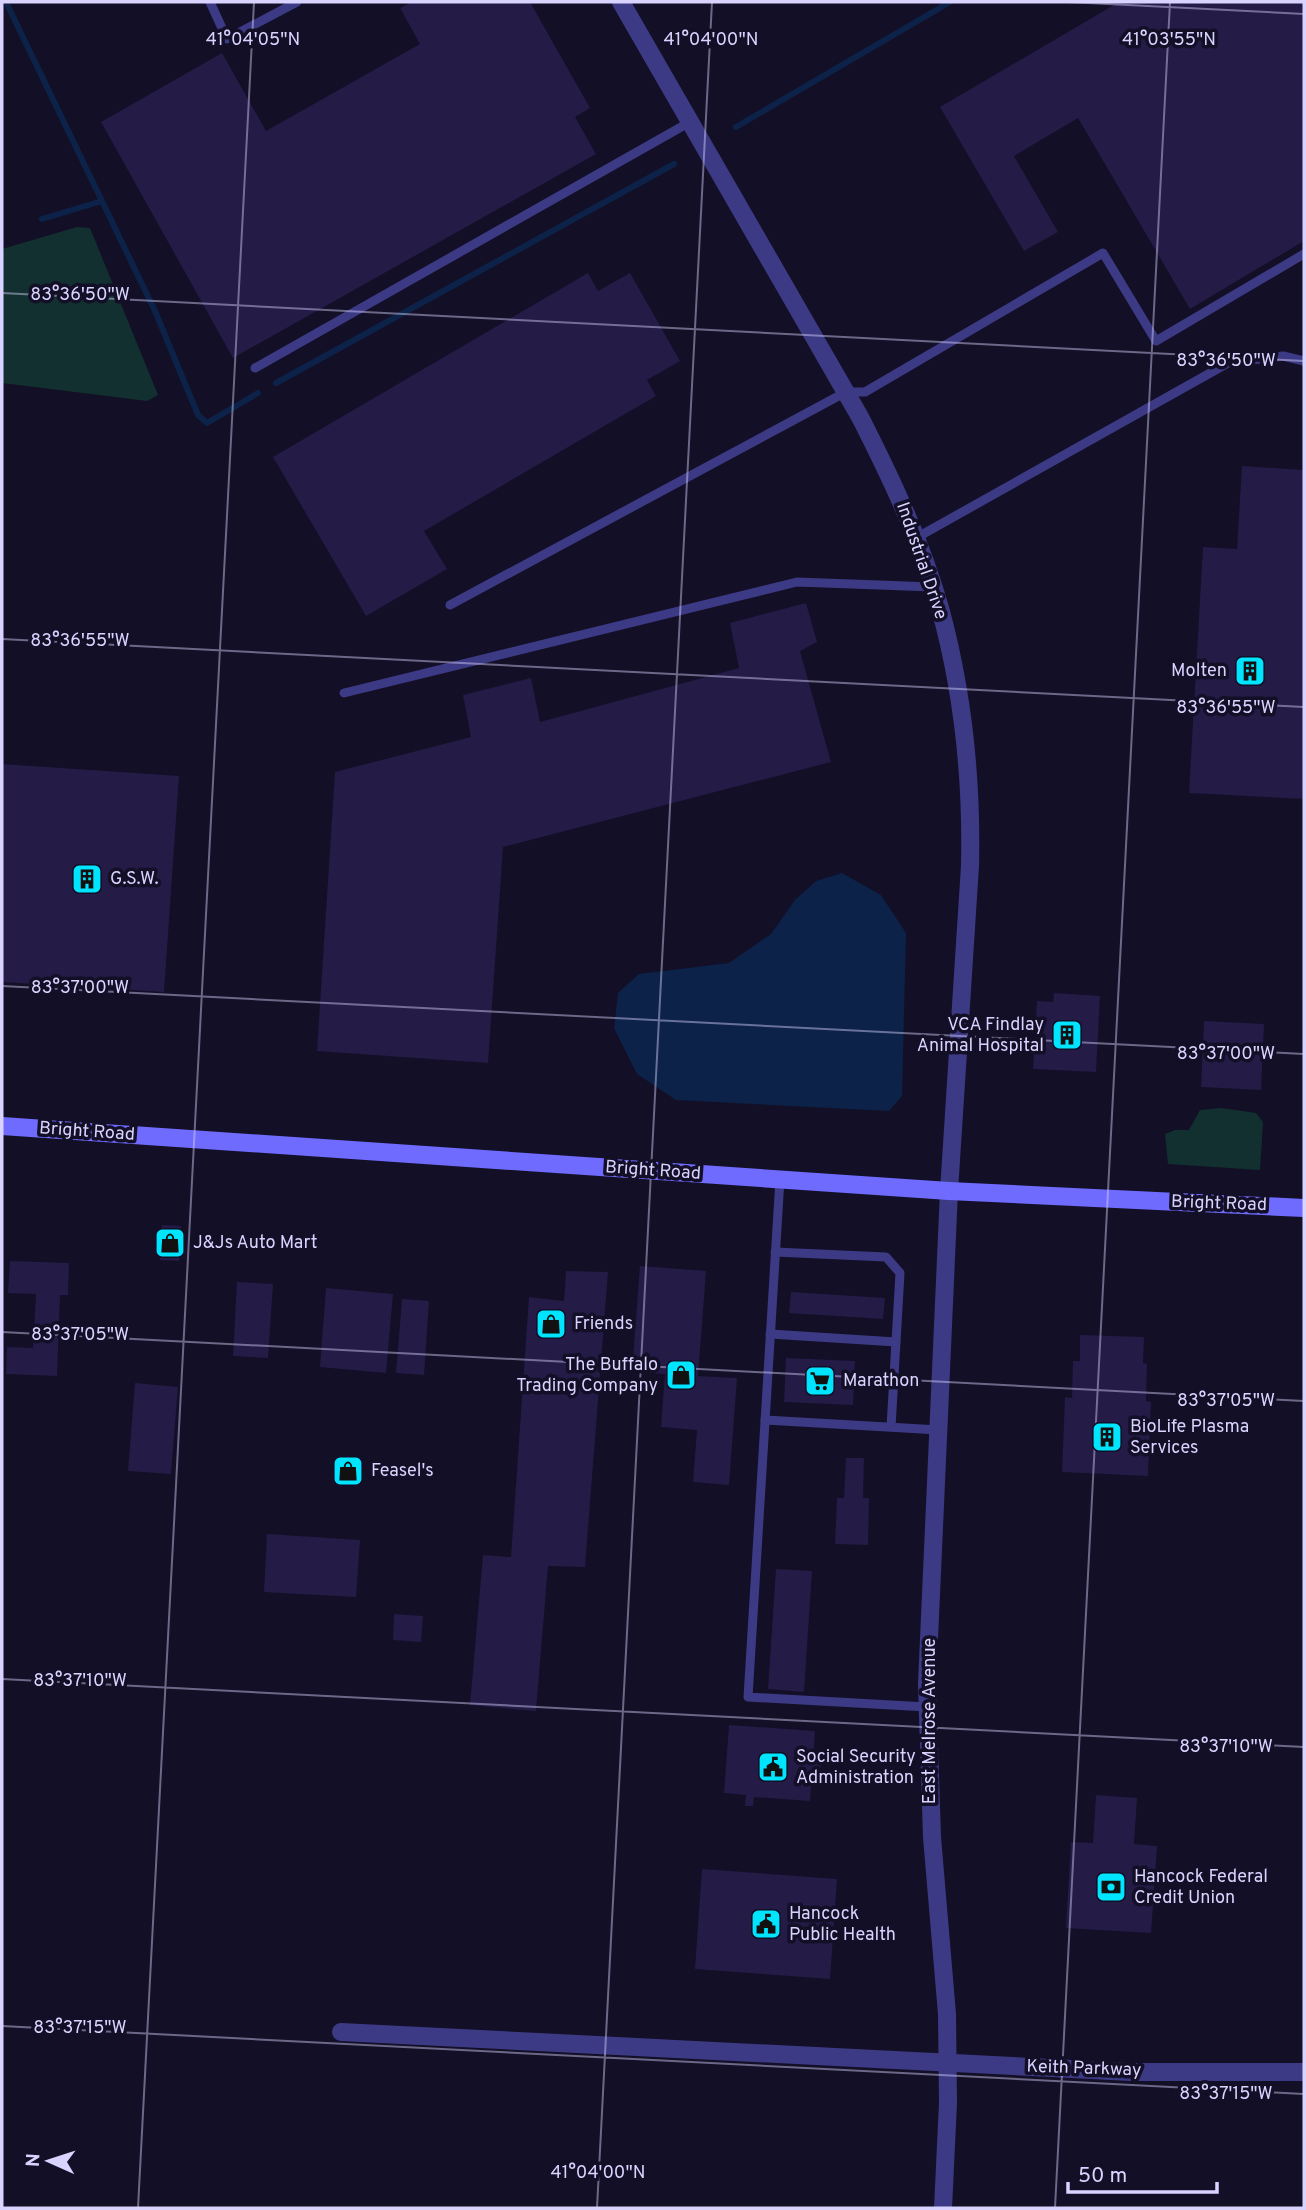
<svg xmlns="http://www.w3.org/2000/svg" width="1306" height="2210" viewBox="0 0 1306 2210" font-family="Overpass,sans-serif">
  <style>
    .green { fill: #12302f }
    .water { fill: #0c2248 }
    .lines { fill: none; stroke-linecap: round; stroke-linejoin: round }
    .stream { stroke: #0c2248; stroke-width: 6 }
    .building { fill: #241b47 }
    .service { stroke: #3d3a85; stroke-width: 9 }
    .minor { stroke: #3d3a85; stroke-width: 18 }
    .tertiary { stroke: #3d3a85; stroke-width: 18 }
    .secondary { stroke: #6f6bff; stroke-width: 18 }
    .ticks { fill: none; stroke: #d9d4ff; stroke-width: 2; stroke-opacity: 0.45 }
    .labels { text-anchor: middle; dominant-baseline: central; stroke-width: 7; stroke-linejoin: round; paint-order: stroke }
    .street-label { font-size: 18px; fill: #d9d4ff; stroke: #130f26 }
    .poi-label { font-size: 18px; fill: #d9d4ff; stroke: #130f26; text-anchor: start }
    .ticks-label { font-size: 18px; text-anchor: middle; fill: #d9d4ff; stroke: #130f26; stroke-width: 7; stroke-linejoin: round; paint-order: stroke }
  </style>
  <rect width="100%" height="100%" fill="#130f26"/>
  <g class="green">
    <path d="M77,227L90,228L158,395L147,401L2,383V249Z"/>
    <path d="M1221,1108L1256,1113L1263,1122L1260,1170L1168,1164L1165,1134L1175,1130H1189L1200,1110Z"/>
  </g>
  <path class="water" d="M842,873L881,895L906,933L902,1096L889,1111L676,1100L637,1074L614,1028L618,993L639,974L729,963L771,934L795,900L816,881Z"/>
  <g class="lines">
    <g class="stream">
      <path d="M6,2L155,311L198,415L207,423L258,393"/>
      <path d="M736,127L950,2"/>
      <path d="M42,219L102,201"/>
      <path d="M276,383L674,164"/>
    </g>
  </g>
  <g class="building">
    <path d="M412,2H530L590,108L575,117L596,154L233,358L101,122L222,53L266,131L420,44L400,8Z"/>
    <path d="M1119,2H1304V241L1190,309L1078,118L1014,156L1058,232L1024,251L940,107Z"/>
    <path d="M588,273L598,291L630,273L680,361L647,380L656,396L424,531L447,569L366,616L273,457Z"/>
    <path d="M1242,466L1304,470V799L1189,793L1203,547L1237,549Z"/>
    <path d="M806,603L817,642L800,651L831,762L503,847L488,1063L317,1051L335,772L471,737L463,695L531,678L540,722L739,668L730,623Z"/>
    <path d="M2,764L179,776L164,992L2,982Z"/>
    <path d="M1054,993L1100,996L1096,1072L1033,1069L1037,1001L1053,1002Z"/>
    <path d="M1204,1021L1264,1024L1261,1090L1201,1087Z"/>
    <path d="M162,1225L181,1226L179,1261L160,1260Z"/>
    <path d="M10,1261L69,1263L68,1295H60L57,1376L6,1374L7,1347L33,1348L36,1294L8,1293Z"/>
    <path d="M640,1266L706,1271L698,1376L737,1378L729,1485L693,1482L697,1430L661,1427L665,1374L632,1372Z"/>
    <path d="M566,1271L608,1272L585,1567L548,1566L536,1711L470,1705L483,1555L511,1557L529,1297L564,1301Z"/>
    <path d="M237,1282L273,1284L268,1358L233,1356Z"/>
    <path d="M326,1288L393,1294L386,1373L320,1367Z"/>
    <path d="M791,1292L885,1298L883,1319L789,1313Z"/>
    <path d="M402,1299L429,1301L424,1375L396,1373Z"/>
    <path d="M1080,1335L1144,1337L1143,1363L1147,1364L1146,1401L1151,1402L1148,1476L1062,1472L1065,1397L1072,1398L1073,1361H1080Z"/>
    <path d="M786,1358L855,1361L853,1405L784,1402Z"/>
    <path d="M135,1383L178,1387L171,1474L128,1471Z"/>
    <path d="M846,1458H864L863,1498H869L868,1545L835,1544L837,1498H844Z"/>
    <path d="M267,1534L360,1540L356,1597L264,1592Z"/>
    <path d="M776,1569L812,1571L804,1692L768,1689Z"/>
    <path d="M394,1614L423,1616L421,1642L393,1640Z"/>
    <path d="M729,1725L815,1731L813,1761L821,1762L820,1774L812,1773L810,1801L754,1797L753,1806H745L746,1795L724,1793Z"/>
    <path d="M1096,1795L1137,1798L1134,1844L1157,1846L1151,1933L1066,1928L1071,1842L1093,1843Z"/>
    <path d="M702,1869L837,1879L830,1979L695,1969Z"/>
  </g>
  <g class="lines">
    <g class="service">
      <path d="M210,2L227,39L297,2"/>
      <path d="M255,368L690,122"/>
      <path d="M916,538L1228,363L1283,356L1304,361"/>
      <path d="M450,605L846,392H865L1103,253L1156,341L1304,254"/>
      <path d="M344,693L797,582L933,587"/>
      <path d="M780,1179L748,1697L927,1707"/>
      <path d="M775,1252L886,1257L900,1273L891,1427"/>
      <path d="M770,1334L896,1342"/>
      <path d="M765,1420L939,1430"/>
    </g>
    <g class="minor">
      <path d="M341,2032L1131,2072H1304"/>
      <path d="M943,2208L948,2103L947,2014L932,1837L927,1684L949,1191"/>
    </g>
    <path class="tertiary" d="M621,2L860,417C891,478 921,541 940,608C963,692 972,779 970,866L949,1191"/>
    <path class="secondary" d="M2,1126L949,1191L1304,1208"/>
  </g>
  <path class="ticks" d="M1068,2L1304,14M2,293L1304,361M2,639L1304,707M2,986L1304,1054M2,1332L1304,1401M2,1679L1304,1747M2,2026L1304,2094M138,2208L254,2M597,2208L712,2M1055,2208L1170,2"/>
  <defs>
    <g id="building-square" transform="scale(1.575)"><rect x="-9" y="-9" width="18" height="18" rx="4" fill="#00e5ff" stroke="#130f26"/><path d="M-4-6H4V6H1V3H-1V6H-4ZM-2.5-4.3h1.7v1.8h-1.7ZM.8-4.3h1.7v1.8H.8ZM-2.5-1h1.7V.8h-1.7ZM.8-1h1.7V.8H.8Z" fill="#111"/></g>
    <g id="shop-square" transform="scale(1.575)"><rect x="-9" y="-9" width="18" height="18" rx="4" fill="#00e5ff" stroke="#130f26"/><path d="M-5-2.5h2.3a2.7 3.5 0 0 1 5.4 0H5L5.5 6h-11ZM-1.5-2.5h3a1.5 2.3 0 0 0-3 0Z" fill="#111"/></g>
    <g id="supermarket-square" transform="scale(1.575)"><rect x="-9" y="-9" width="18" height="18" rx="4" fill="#00e5ff" stroke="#130f26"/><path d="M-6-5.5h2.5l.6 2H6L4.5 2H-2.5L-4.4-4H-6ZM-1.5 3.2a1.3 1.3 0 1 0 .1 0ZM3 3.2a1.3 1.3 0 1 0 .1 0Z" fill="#111"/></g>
    <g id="civic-square" transform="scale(1.575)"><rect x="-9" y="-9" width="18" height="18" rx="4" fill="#00e5ff" stroke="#130f26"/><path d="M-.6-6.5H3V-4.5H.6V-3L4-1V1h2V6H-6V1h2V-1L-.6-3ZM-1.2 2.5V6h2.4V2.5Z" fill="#111"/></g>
    <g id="bank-square" transform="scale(1.575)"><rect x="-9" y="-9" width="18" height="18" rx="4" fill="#00e5ff" stroke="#130f26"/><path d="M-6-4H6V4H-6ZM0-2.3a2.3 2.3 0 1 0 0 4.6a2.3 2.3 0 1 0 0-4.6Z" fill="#111"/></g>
  </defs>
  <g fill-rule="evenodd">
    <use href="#building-square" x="1250" y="671"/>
    <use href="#building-square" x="87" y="879"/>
    <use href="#building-square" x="1067" y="1035"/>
    <use href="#shop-square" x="170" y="1243"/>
    <use href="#shop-square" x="551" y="1324"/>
    <use href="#shop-square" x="681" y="1375"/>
    <use href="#supermarket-square" x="820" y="1381"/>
    <use href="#building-square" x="1107" y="1437"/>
    <use href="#shop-square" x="348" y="1471"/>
    <use href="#civic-square" x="773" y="1767"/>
    <use href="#bank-square" x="1111" y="1887"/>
    <use href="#civic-square" x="766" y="1924"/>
  </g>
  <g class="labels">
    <g class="street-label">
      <text transform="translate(921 561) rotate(71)">Industrial Drive</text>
      <text transform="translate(87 1132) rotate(4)">Bright Road</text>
      <text transform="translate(653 1171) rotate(4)">Bright Road</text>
      <text transform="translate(1219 1204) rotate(2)">Bright Road</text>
      <text transform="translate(930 1721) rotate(-90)">East Melrose Avenue</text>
      <text transform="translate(1084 2069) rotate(2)">Keith Parkway</text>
    </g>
    <g class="poi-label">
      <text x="1227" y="671" text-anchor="end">Molten</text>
      <text x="110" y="879">G.S.W.</text>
      <text x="1044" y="1025" text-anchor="end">VCA Findlay<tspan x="1044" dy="21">Animal Hospital</tspan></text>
      <text x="193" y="1243">J&amp;Js Auto Mart</text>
      <text x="574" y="1324">Friends</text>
      <text x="658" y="1365" text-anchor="end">The Buffalo<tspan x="658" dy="21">Trading Company</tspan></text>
      <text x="843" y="1381">Marathon</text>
      <text x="1130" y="1427">BioLife Plasma<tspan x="1130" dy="21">Services</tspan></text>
      <text x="371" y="1471">Feasel's</text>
      <text x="796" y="1757">Social Security<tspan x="796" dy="21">Administration</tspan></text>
      <text x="1134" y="1877">Hancock Federal<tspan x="1134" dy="21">Credit Union</tspan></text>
      <text x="789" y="1914">Hancock<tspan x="789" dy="21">Public Health</tspan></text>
    </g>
  </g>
  <g class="ticks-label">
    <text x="253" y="45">41°04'05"N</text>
    <text x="711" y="45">41°04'00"N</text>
    <text x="1169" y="45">41°03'55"N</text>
    <text x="80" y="300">83°36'50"W</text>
    <text x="1226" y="366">83°36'50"W</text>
    <text x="80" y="646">83°36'55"W</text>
    <text x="1226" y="713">83°36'55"W</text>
    <text x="80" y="993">83°37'00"W</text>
    <text x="1226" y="1059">83°37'00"W</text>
    <text x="80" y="1340">83°37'05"W</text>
    <text x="1226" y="1406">83°37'05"W</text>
    <text x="80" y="1686">83°37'10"W</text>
    <text x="1226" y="1752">83°37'10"W</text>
    <text x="80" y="2033">83°37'15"W</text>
    <text x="1226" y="2099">83°37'15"W</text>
    <text x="598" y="2178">41°04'00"N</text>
  </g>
  <rect width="1306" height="2210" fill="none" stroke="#d9d4ff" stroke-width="7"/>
  <g transform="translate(49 2161) rotate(273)" stroke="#130f26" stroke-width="5" paint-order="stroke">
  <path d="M0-5L12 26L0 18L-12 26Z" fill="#d9d4ff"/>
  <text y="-10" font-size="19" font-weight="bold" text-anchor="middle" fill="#d9d4ff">N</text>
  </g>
  <path d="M1068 2182v10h149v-10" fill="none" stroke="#d9d4ff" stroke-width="3.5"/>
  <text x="1078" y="2182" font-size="21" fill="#d9d4ff" stroke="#130f26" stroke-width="5" paint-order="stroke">50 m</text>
</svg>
